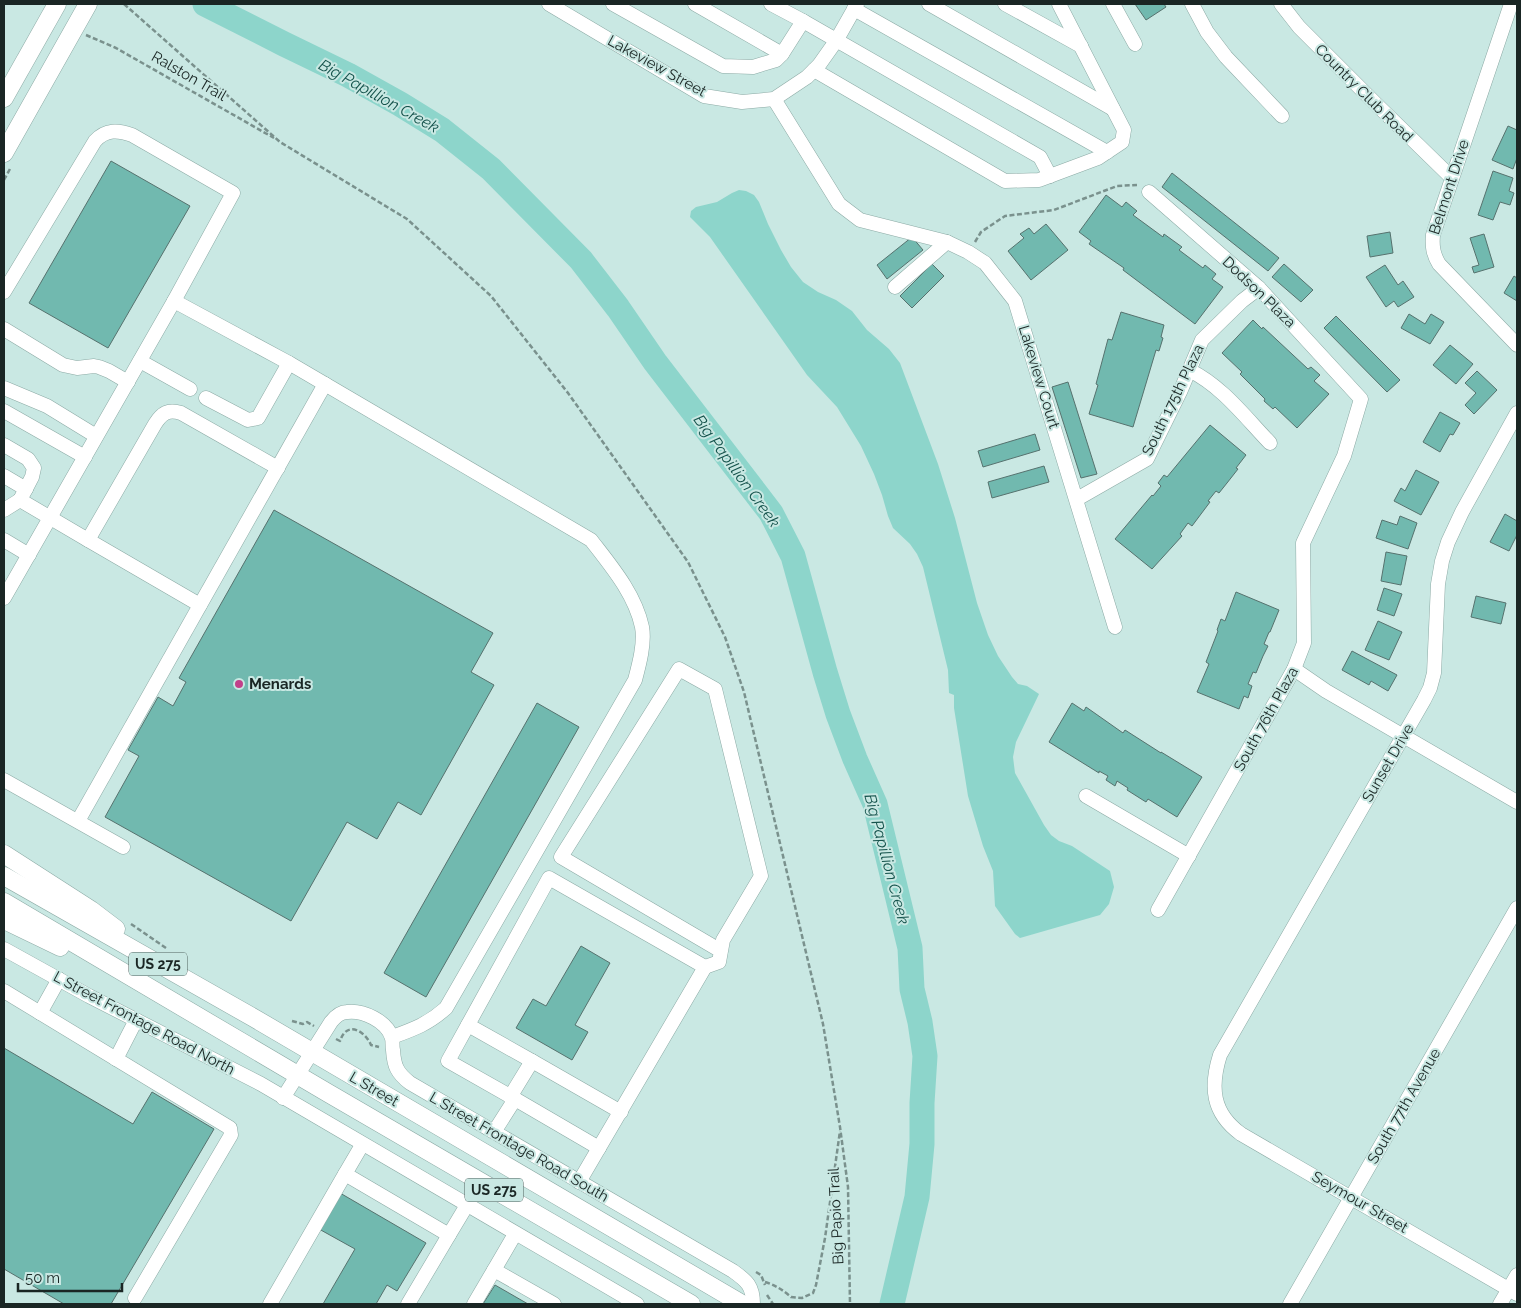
<svg xmlns="http://www.w3.org/2000/svg" width="1521" height="1308" viewBox="0 0 1521 1308" font-family="Raleway,sans-serif">
  <style>
    .water { fill: #8dd5cb }
    .lines { fill: none; stroke-linecap: round; stroke-linejoin: round }
    .river { stroke: #8dd5cb; stroke-width: 25 }
    .building { fill: #71b9af; stroke: #56726e }
    .minor-casing { stroke: #8caaa5; stroke-width: 15 }
    .major-casing { stroke: #8caaa5; stroke-width: 19 }
    .path { stroke: #7a918d; stroke-width: 2.5; stroke-dasharray: 5 2.5; stroke-linecap: butt }
    .minor { stroke: #fff; stroke-width: 14 }
    .major { stroke: #fff; stroke-width: 18 }
    .poi-dot { fill: #c2408a; stroke: #c9e8e3; stroke-width: 2 }
    .labels { text-anchor: middle; dominant-baseline: central; stroke-width: 4; stroke-linejoin: round; paint-order: stroke }
    .shield { fill: #c9e8e3; stroke: #4e605d; stroke-width: 1 }
    .shield-label { font-size: 14px; font-weight: bold; fill: #1a2624 }
    .street-label { font-size: 15px; fill: #1a2624; stroke: #c9e8e3 }
    .poi-label { font-size: 15px; font-weight: bold; fill: #1a2624; stroke: #c9e8e3; text-anchor: start }
    .water-label { font-size: 16px; font-style: italic; fill: #15534c; stroke: #c9e8e3 }
  </style>
  <rect width="100%" height="100%" fill="#c9e8e3"/>
  <path class="water" d="M739,190L746,191L754,195L759,202L768,224L781,250L791,267L803,282L818,292L836,300L852,311L867,330L889,349L900,363L938,464L955,518L977,603L988,635L998,656L1012,677L1018,684L1027,686L1039,694L1016,742L1013,757L1015,773L1044,825L1051,835L1059,841L1072,846L1110,871L1114,887L1109,904L1100,915L1020,938L1015,934L995,906L993,871L983,846L968,796L954,708V695L949,693L948,670L923,567L917,554L910,544L893,528L888,516L882,495L874,474L861,446L837,407L807,375L710,237L690,217L691,211L696,207L717,202L732,193Z"/>
  <g class="lines">
    <path class="river" d="M205,4L284,44L348,75L400,104L442,130L491,169L581,260L618,308L655,362L771,513L793,556L825,672L838,714L855,759L875,804L910,948L912,989L920,1022L925,1056L922,1103V1144L917,1197L892,1304"/>
  </g>
  <g class="building">
    <path d="M1135,4H1164L1166,7L1146,20Z"/>
    <path d="M1508,126L1517,130V158L1513,169L1492,160Z"/>
    <path d="M111,161L190,206L108,348L29,303Z"/>
    <path d="M1493,171L1513,178L1509,191L1514,193L1510,205L1500,202L1493,220L1478,215Z"/>
    <path d="M1172,173L1279,258L1268,271L1162,187Z"/>
    <path d="M1106,195L1122,207L1126,202L1137,211L1133,215L1163,237L1164,234L1182,247L1179,250L1203,268L1205,265L1216,274L1212,279L1223,287L1195,324L1123,270L1124,268L1089,244L1091,241L1079,232Z"/>
    <path d="M1046,224L1068,250L1031,280L1008,251L1024,238L1020,234L1029,228L1034,234Z"/>
    <path d="M1390,232L1393,253L1370,257L1367,236Z"/>
    <path d="M1484,234L1494,267L1474,273L1472,267L1479,265L1470,238Z"/>
    <path d="M912,237L923,250L887,279L877,265Z"/>
    <path d="M932,264L944,276L912,308L900,296Z"/>
    <path d="M1284,264L1313,290L1301,302L1272,277Z"/>
    <path d="M1385,265L1398,285L1403,281L1414,297L1398,307L1394,301L1386,307L1366,277Z"/>
    <path d="M1514,276L1517,278V301L1504,293Z"/>
    <path d="M1121,312L1164,325L1161,337L1163,338L1159,351L1156,350L1133,427L1089,414L1098,385L1096,384L1108,339L1112,340Z"/>
    <path d="M1409,314L1425,324L1431,314L1444,322L1430,344L1401,328Z"/>
    <path d="M1336,316L1400,380L1387,392L1324,328Z"/>
    <path d="M1253,320L1262,329L1263,327L1308,369L1311,367L1320,375L1314,381L1329,394L1297,428L1275,407L1273,409L1264,401L1265,399L1240,374L1242,372L1222,353Z"/>
    <path d="M1450,345L1473,364L1456,384L1433,365Z"/>
    <path d="M1477,371L1497,390L1474,414L1465,405L1476,393L1465,383Z"/>
    <path d="M1068,382L1097,474L1081,478L1052,387Z"/>
    <path d="M1440,412L1460,423L1453,435L1450,434L1440,452L1423,442Z"/>
    <path d="M1210,425L1246,455L1236,468L1238,469L1227,483L1219,493L1216,491L1208,501L1210,502L1192,526L1188,523L1180,534L1182,536L1152,569L1115,539L1152,495L1153,496L1161,486L1158,483L1164,475L1167,477Z"/>
    <path d="M1035,434L1040,450L983,467L978,451Z"/>
    <path d="M1044,466L1049,482L992,498L988,482Z"/>
    <path d="M1416,470L1439,482L1421,515L1394,501L1401,488L1405,491Z"/>
    <path d="M274,510L493,633L471,672L494,685L421,815L398,802L377,839L347,822L291,921L105,817L139,756L128,750L158,697L173,706L186,682L179,678Z"/>
    <path d="M1505,514L1517,521V535L1509,551L1490,542Z"/>
    <path d="M1400,516L1417,523L1408,549L1376,538L1382,520L1397,525Z"/>
    <path d="M1386,552L1407,556L1401,585L1381,581Z"/>
    <path d="M1384,588L1402,594L1394,616L1377,610Z"/>
    <path d="M1236,592L1279,610L1270,632H1269L1264,644L1268,646L1263,656L1256,673L1253,672L1248,684L1252,686L1248,698L1244,696L1239,709L1197,692L1209,664L1206,662L1218,631L1217,630L1221,619L1225,621Z"/>
    <path d="M1476,596L1506,603L1501,624L1471,617Z"/>
    <path d="M1378,621L1402,632L1389,660L1365,650Z"/>
    <path d="M1352,651L1397,675L1388,691L1371,681L1369,685L1342,670Z"/>
    <path d="M537,703L579,727L426,997L384,973Z"/>
    <path d="M1072,703L1084,711L1086,707L1123,733L1125,730L1161,753V752L1202,777L1177,817L1148,799L1146,802L1127,790L1128,788L1117,781L1115,786L1106,780L1108,776L1099,771V773L1049,742Z"/>
    <path d="M581,946L610,963L575,1025L588,1032L572,1060L516,1028L533,999L546,1006Z"/>
    <path d="M4,1048L133,1124L152,1092L214,1129L111,1304H64L4,1269Z"/>
    <path d="M340,1193L426,1243L397,1291L387,1285L376,1304H323L355,1249L319,1229Z"/>
    <path d="M495,1285L528,1304H483Z"/>
  </g>
  <g class="lines">
    <g class="minor-casing">
      <g id="minor">
        <path d="M549,4L704,96L742,102L774,99L807,77L819,65L836,41L857,4"/>
        <path d="M613,4L723,66L753,67L776,60L782,54L803,21L1040,157L1050,176"/>
        <path d="M695,4L782,54"/>
        <path d="M771,4L803,21"/>
        <path d="M929,4L1113,109"/>
        <path d="M1005,4L1081,46"/>
        <path d="M1113,4L1135,44"/>
        <path d="M1192,4L1207,32L1226,57L1282,116"/>
        <path d="M1281,4L1299,27L1376,104L1452,178"/>
        <path d="M1511,4L1433,235C1432,246 1433,254 1439,264L1517,345"/>
        <path d="M854,9L1107,152"/>
        <path d="M814,70L1005,181L1039,180L1098,158L1122,142L1124,130L1059,4"/>
        <path d="M774,99L839,204L860,220L947,242L968,252L985,263L1015,301L1115,627"/>
        <path d="M1149,192L1259,288L1361,399L1344,456L1303,543L1304,643L1294,669L1158,910"/>
        <path d="M895,287L947,242"/>
        <path d="M4,292L95,141C106,129 118,130 132,135L233,193L174,301L4,598"/>
        <path d="M174,301L289,363L591,540C611,566 635,594 642,627C645,643 639,665 635,680L446,1008C428,1024 414,1029 392,1037"/>
        <path d="M4,329L63,365L77,368L94,366L99,367L109,371L128,382"/>
        <path d="M140,361L190,389"/>
        <path d="M1189,370C1222,386 1245,417 1270,443"/>
        <path d="M4,388L47,406L96,436"/>
        <path d="M206,398L248,420L258,418L289,363"/>
        <path d="M4,411L85,457"/>
        <path d="M1517,413L1462,512L1448,542L1442,561L1438,584L1434,673L1430,688L1424,700L1220,1055C1210,1087 1212,1113 1241,1134L1517,1294"/>
        <path d="M4,445L28,459L34,468L32,477L20,500L88,540L155,424C162,413 168,409 181,413L278,468"/>
        <path d="M4,476L26,489"/>
        <path d="M1077,499L1147,459L1180,392L1202,340L1242,301L1259,288"/>
        <path d="M4,510L20,500"/>
        <path d="M4,540L29,555"/>
        <path d="M88,540L200,605"/>
        <path d="M1294,669L1326,691L1517,802"/>
        <path d="M4,780L123,847"/>
        <path d="M1086,796L1189,856"/>
        <path d="M78,821L325,384"/>
        <path d="M4,949L89,996L261,1084L637,1304"/>
        <path d="M705,967L719,962L723,940L761,876L715,689L679,669L561,857L721,951"/>
        <path d="M4,991L230,1128L231,1135L135,1298"/>
        <path d="M40,1013L59,979"/>
        <path d="M468,1025L532,1061L510,1097"/>
        <path d="M116,1059L136,1020"/>
        <path d="M532,1061L621,1112"/>
        <path d="M283,1098L331,1022C335,1017 340,1012 347,1012C363,1010 387,1021 392,1038C393,1042 392,1046 393,1050C394,1066 397,1073 410,1083L733,1271C747,1281 753,1286 753,1304"/>
        <path d="M515,1099L599,1148"/>
        <path d="M494,1132L515,1099L448,1061L549,878L705,967L579,1182"/>
        <path d="M362,1145L345,1174L449,1235L467,1205"/>
        <path d="M515,1234L494,1270L554,1304"/>
        <path d="M270,1304L345,1174"/>
        <path d="M408,1304L449,1235"/>
        <path d="M474,1304L494,1270"/>
        <path d="M1290,1304L1517,908"/>
        <path d="M1500,1304L1517,1275"/>
      </g>
    </g>
    <g class="major-casing">
      <g id="major">
        <path d="M4,98L57,4"/>
        <path d="M4,153L88,4"/>
        <path d="M4,854L91,910L116,929"/>
        <path d="M4,876L254,1018L742,1304"/>
        <path d="M4,902L328,1093L691,1304"/>
        <path d="M4,920L60,947"/>
      </g>
    </g>
    <g class="path">
      <path d="M124,4L280,142L407,219L491,296L568,393L688,562L725,637L744,692L823,1024L840,1127L848,1187L850,1304"/>
      <path d="M86,35L116,48L274,138"/>
      <path d="M4,180L11,167"/>
      <path d="M975,242L981,232L1005,216L1054,210L1117,186L1137,185"/>
      <path d="M131,924L166,948"/>
      <path d="M292,1021L303,1024L307,1022L314,1026"/>
      <path d="M336,1039L340,1041C347,1020 365,1031 371,1045L379,1047"/>
      <path d="M756,1272L761,1275L765,1285"/>
      <path d="M765,1282C775,1285 783,1290 791,1297L802,1298L813,1293L816,1285L825,1238L840,1131"/>
      <path d="M767,1295L773,1304"/>
    </g>
    <use href="#minor" class="minor"/>
    <use href="#major" class="major"/>
  </g>
  <circle class="poi-dot" cx="239" cy="684" r="5"/>
  <g class="labels">
    <g class="shield">
      <rect x="129" y="952.5" width="58" height="23" rx="4"/>
      <rect x="465" y="1178.5" width="58" height="23" rx="4"/>
    </g>
    <g class="shield-label">
      <text x="158" y="964">US 275</text>
      <text x="494" y="1190">US 275</text>
    </g>
    <g class="street-label">
      <text transform="translate(657 66) rotate(29)">Lakeview Street</text>
      <text transform="translate(189 76) rotate(30)">Ralston Trail</text>
      <text transform="translate(1364 93) rotate(45)">Country Club Road</text>
      <text transform="translate(1449 187) rotate(-72)">Belmont Drive</text>
      <text transform="translate(1259 292) rotate(44)">Dodson Plaza</text>
      <text transform="translate(1039 377) rotate(73)">Lakeview Court</text>
      <text transform="translate(1173 400) rotate(-64)">South 175th Plaza</text>
      <text transform="translate(1266 719) rotate(-61)">South 76th Plaza</text>
      <text transform="translate(1388 763) rotate(-60)">Sunset Drive</text>
      <text transform="translate(144 1023) rotate(28)">L Street Frontage Road North</text>
      <text transform="translate(374 1089) rotate(30)">L Street</text>
      <text transform="translate(1404 1106) rotate(-60)">South 77th Avenue</text>
      <text transform="translate(519 1147) rotate(30)">L Street Frontage Road South</text>
      <text transform="translate(1360 1202) rotate(30)">Seymour Street</text>
      <text transform="translate(836 1216) rotate(-93)">Big Papio Trail</text>
    </g>
    <g class="poi-label">
      <text x="249" y="684">Menards</text>
    </g>
    <g class="water-label">
      <text transform="translate(379 96) rotate(29)">Big Papillion Creek</text>
      <text transform="translate(737 471) rotate(54)">Big Papillion Creek</text>
      <text transform="translate(887 859) rotate(75)">Big Papillion Creek</text>
    </g>
  </g>
  <rect width="1521" height="1308" fill="none" stroke="#1a2624" stroke-width="10"/>
  <path d="M18 1283v8h104v-8" fill="none" stroke="#1a2624" stroke-width="2.5"/>
  <text x="25" y="1283" font-size="15" fill="#1a2624" stroke="#c9e8e3" stroke-width="4" paint-order="stroke">50 m</text>
</svg>
